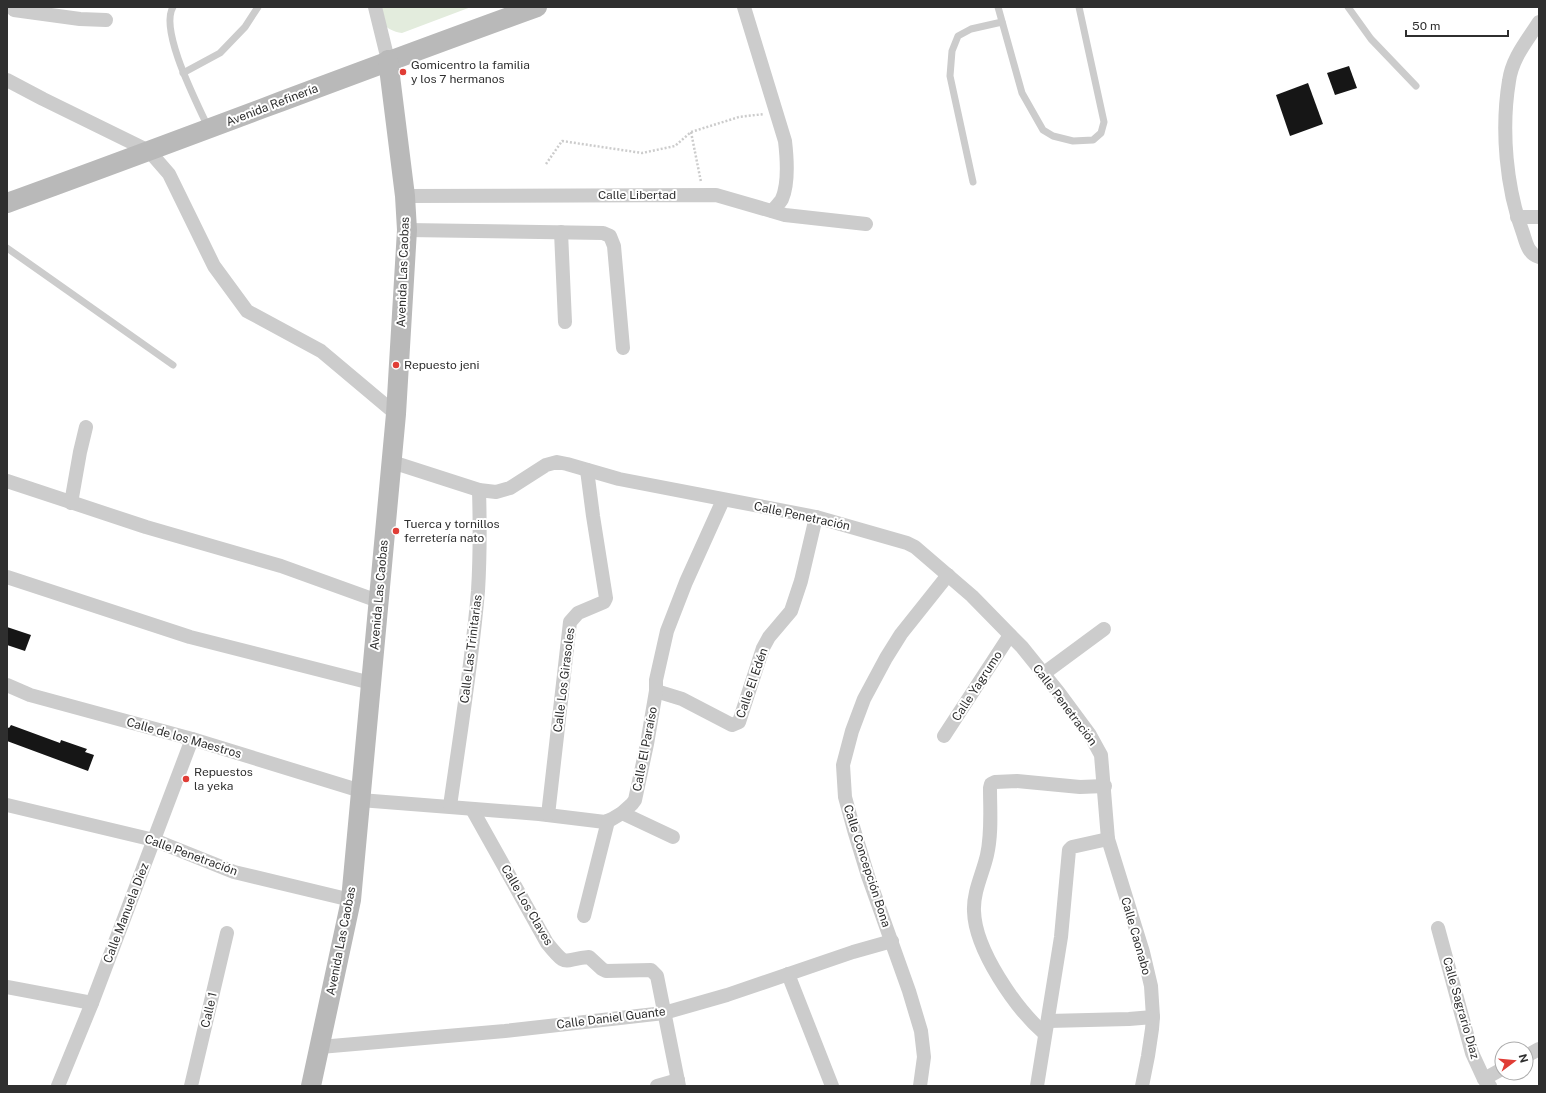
<svg xmlns="http://www.w3.org/2000/svg" width="1546" height="1093" viewBox="0 0 1546 1093" font-family="'Public Sans',sans-serif">
  <style>
    .green { fill: #e3ecdd }
    .building { fill: #161616 }
    .lines { fill: none; stroke-linecap: round; stroke-linejoin: round }
    .path { stroke: #ccc; stroke-width: 2.5; stroke-dasharray: 2 2; stroke-linecap: butt }
    .lane { stroke: #ccc; stroke-width: 7 }
    .street { stroke: #ccc; stroke-width: 14 }
    .secondary { stroke: #b9b9b9; stroke-width: 20 }
    .poi-dot { fill: #e03d36; stroke: #fff; stroke-width: 1.5 }
    .labels { text-anchor: middle; dominant-baseline: central; stroke-width: 4; stroke-linejoin: round; paint-order: stroke }
    .poi-label { font-size: 12px; fill: #2f2f2f; stroke: #fff; text-anchor: start }
    .street-label { font-size: 12px; fill: #2f2f2f; stroke: #fff }
  </style>
  <rect width="100%" height="100%" fill="#fff"/>
  <path class="green" d="M375,7H471L402,33C384,30 382,22 375,7Z"/>
  <g class="building">
    <path d="M1349,66L1357,88L1335,95L1327,73Z"/>
    <path d="M1308,83L1323,124L1290,136L1276,95Z"/>
    <path d="M7,627L31,635L25,651L7,645Z"/>
    <path d="M11,725L60,743L61,740L87,749L85,752L94,755L88,771L7,741V727L9,728Z"/>
  </g>
  <g class="lines">
    <g class="path">
      <path d="M691,132L701,182"/>
      <path d="M546,164L562,141L642,153L675,146L691,132L739,117L764,114"/>
    </g>
    <g class="lane">
      <path d="M173,7C159,30 197,103 208,127"/>
      <path d="M998,7L1022,93L1043,130L1053,136L1073,141L1093,140L1101,133L1104,122L1079,7"/>
      <path d="M1348,7L1371,39L1416,86"/>
      <path d="M183,73L220,53L245,27L258,7"/>
      <path d="M973,182L950,76L952,51L958,36L971,29L1002,22"/>
      <path d="M7,248L173,365"/>
    </g>
    <g class="street">
      <path d="M375,7L388,60"/>
      <path d="M744,7L785,141C787,158 789,183 782,199C780,203 775,207 772,211"/>
      <path d="M14,10L80,19L106,20"/>
      <path d="M1539,22C1527,41 1512,58 1509,81C1501,129 1506,188 1523,233C1526,242 1528,254 1539,257"/>
      <path d="M7,80L43,99L149,151L169,174L214,266L247,311L321,351L396,414"/>
      <path d="M405,196L716,195L785,215L866,224"/>
      <path d="M1517,217H1539"/>
      <path d="M407,230L603,233L610,236L614,246L623,348"/>
      <path d="M561,232L565,322"/>
      <path d="M392,462L479,490L496,492L510,488L546,465L557,462L567,464L619,479L816,517L907,543L915,547L972,596L1022,647L1059,693L1090,735L1101,755L1108,839L1143,952L1151,986L1153,1017L1152,1029L1148,1056L1142,1086"/>
      <path d="M7,481L146,527L281,566L378,601"/>
      <path d="M71,503L80,452L86,427"/>
      <path d="M7,577L190,637L371,683"/>
      <path d="M1043,674L1104,629"/>
      <path d="M7,685L30,695L192,739L361,791"/>
      <path d="M656,691L682,699L732,725L739,722L763,648L769,637L791,611L801,581L816,517"/>
      <path d="M944,736L1010,635"/>
      <path d="M360,800L539,814L605,822L612,819L622,813L632,804L635,800L647,744L656,691V680L667,631L686,582L723,500"/>
      <path d="M7,805L154,840L234,872L351,900"/>
      <path d="M450,806C460,735 472,663 478,591C480,558 480,524 479,490"/>
      <path d="M472,809L547,943C568,969 562,959 589,957L602,969L606,971L651,970L657,976L679,1086"/>
      <path d="M622,813L673,837"/>
      <path d="M548,815L570,622L578,613L604,602L606,598L593,516L587,470"/>
      <path d="M584,916L608,821"/>
      <path d="M1438,928L1472,1053L1484,1079L1490,1086"/>
      <path d="M788,974L832,1086"/>
      <path d="M7,987L92,1003"/>
      <path d="M1048,1021L1129,1019L1153,1017"/>
      <path d="M1045,1034C1016,1009 975,950 974,911C973,892 983,873 987,855C992,833 990,810 990,788L991,784L995,782L1017,781L1080,787L1105,786"/>
      <path d="M320,1047L505,1031L664,1013L727,995L853,952L892,941"/>
      <path d="M1526,1056L1539,1049"/>
      <path d="M1484,1079L1502,1069"/>
      <path d="M58,1086L92,1003L192,739"/>
      <path d="M191,1086L227,933"/>
      <path d="M657,1086L678,1080"/>
      <path d="M920,1086L924,1057L921,1031L909,991L868,876L854,830L845,797L843,765L852,731L864,699L886,658L901,634L948,575"/>
      <path d="M1037,1086L1061,937L1069,850L1072,847L1108,839"/>
    </g>
    <g class="secondary">
      <path d="M7,203C184,139 359,71 537,7"/>
      <path d="M311,1086L351,900L396,414L407,230L405,196L388,60"/>
    </g>
  </g>
  <g class="poi-dot">
    <circle cx="403" cy="72" r="4"/>
    <circle cx="396" cy="365" r="4"/>
    <circle cx="396" cy="531" r="4"/>
    <circle cx="186" cy="779" r="4"/>
  </g>
  <g class="labels">
    <g class="poi-label">
      <text x="411" y="65">Gomicentro la familia<tspan x="411" dy="14">y los 7 hermanos</tspan></text>
      <text x="404" y="365">Repuesto jeni</text>
      <text x="404" y="524">Tuerca y tornillos<tspan x="404" dy="14">ferretería nato</tspan></text>
      <text x="194" y="772">Repuestos<tspan x="194" dy="14">la yeka</tspan></text>
    </g>
    <g class="street-label">
      <text transform="translate(272 105) rotate(-21)">Avenida Refinería</text>
      <text x="637" y="195">Calle Libertad</text>
      <text transform="translate(403 272) rotate(-88)">Avenida Las Caobas</text>
      <text transform="translate(802 516) rotate(12)">Calle Penetración</text>
      <text transform="translate(379 595) rotate(-85)">Avenida Las Caobas</text>
      <text transform="translate(471 649) rotate(-83)">Calle Las Trinitarias</text>
      <text transform="translate(564 680) rotate(-83)">Calle Los Girasoles</text>
      <text transform="translate(752 683) rotate(-71)">Calle El Edén</text>
      <text transform="translate(977 686) rotate(-57)">Calle Yagrumo</text>
      <text transform="translate(1065 705) rotate(53)">Calle Penetración</text>
      <text transform="translate(184 738) rotate(16)">Calle de los Maestros</text>
      <text transform="translate(645 749) rotate(-79)">Calle El Paraíso</text>
      <text transform="translate(191 855) rotate(20)">Calle Penetración</text>
      <text transform="translate(867 866) rotate(72)">Calle Concepción Bona</text>
      <text transform="translate(527 905) rotate(60)">Calle Los Claves</text>
      <text transform="translate(126 913) rotate(-69)">Calle Manuela Díez</text>
      <text transform="translate(1136 936) rotate(74)">Calle Caonabo</text>
      <text transform="translate(341 941) rotate(-79)">Avenida Las Caobas</text>
      <text transform="translate(1461 1008) rotate(74)">Calle Sagrario Díaz</text>
      <text transform="translate(209 1010) rotate(-77)">Calle 1</text>
      <text transform="translate(611 1018) rotate(-7)">Calle Daniel Guante</text>
    </g>
  </g>
  <rect width="1546" height="1093" fill="none" stroke="#2f2f2f" stroke-width="16"/>
  <g transform="translate(1514 1061) rotate(74)"><circle r="19" fill="#ffffff" stroke="#acacac"/>
  <path d="M0-3L7 15L0 10L-7 15Z" fill="#e03d36"/>
  <text y="-6" font-size="11" font-weight="bold" text-anchor="middle" fill="#2f2f2f">N</text>
  </g>
  <path d="M1406 30v6h102v-6" fill="none" stroke="#2f2f2f" stroke-width="2"/>
  <text x="1412" y="30" font-size="12" fill="#2f2f2f" stroke="#ffffff" stroke-width="3" paint-order="stroke">50 m</text>
</svg>
